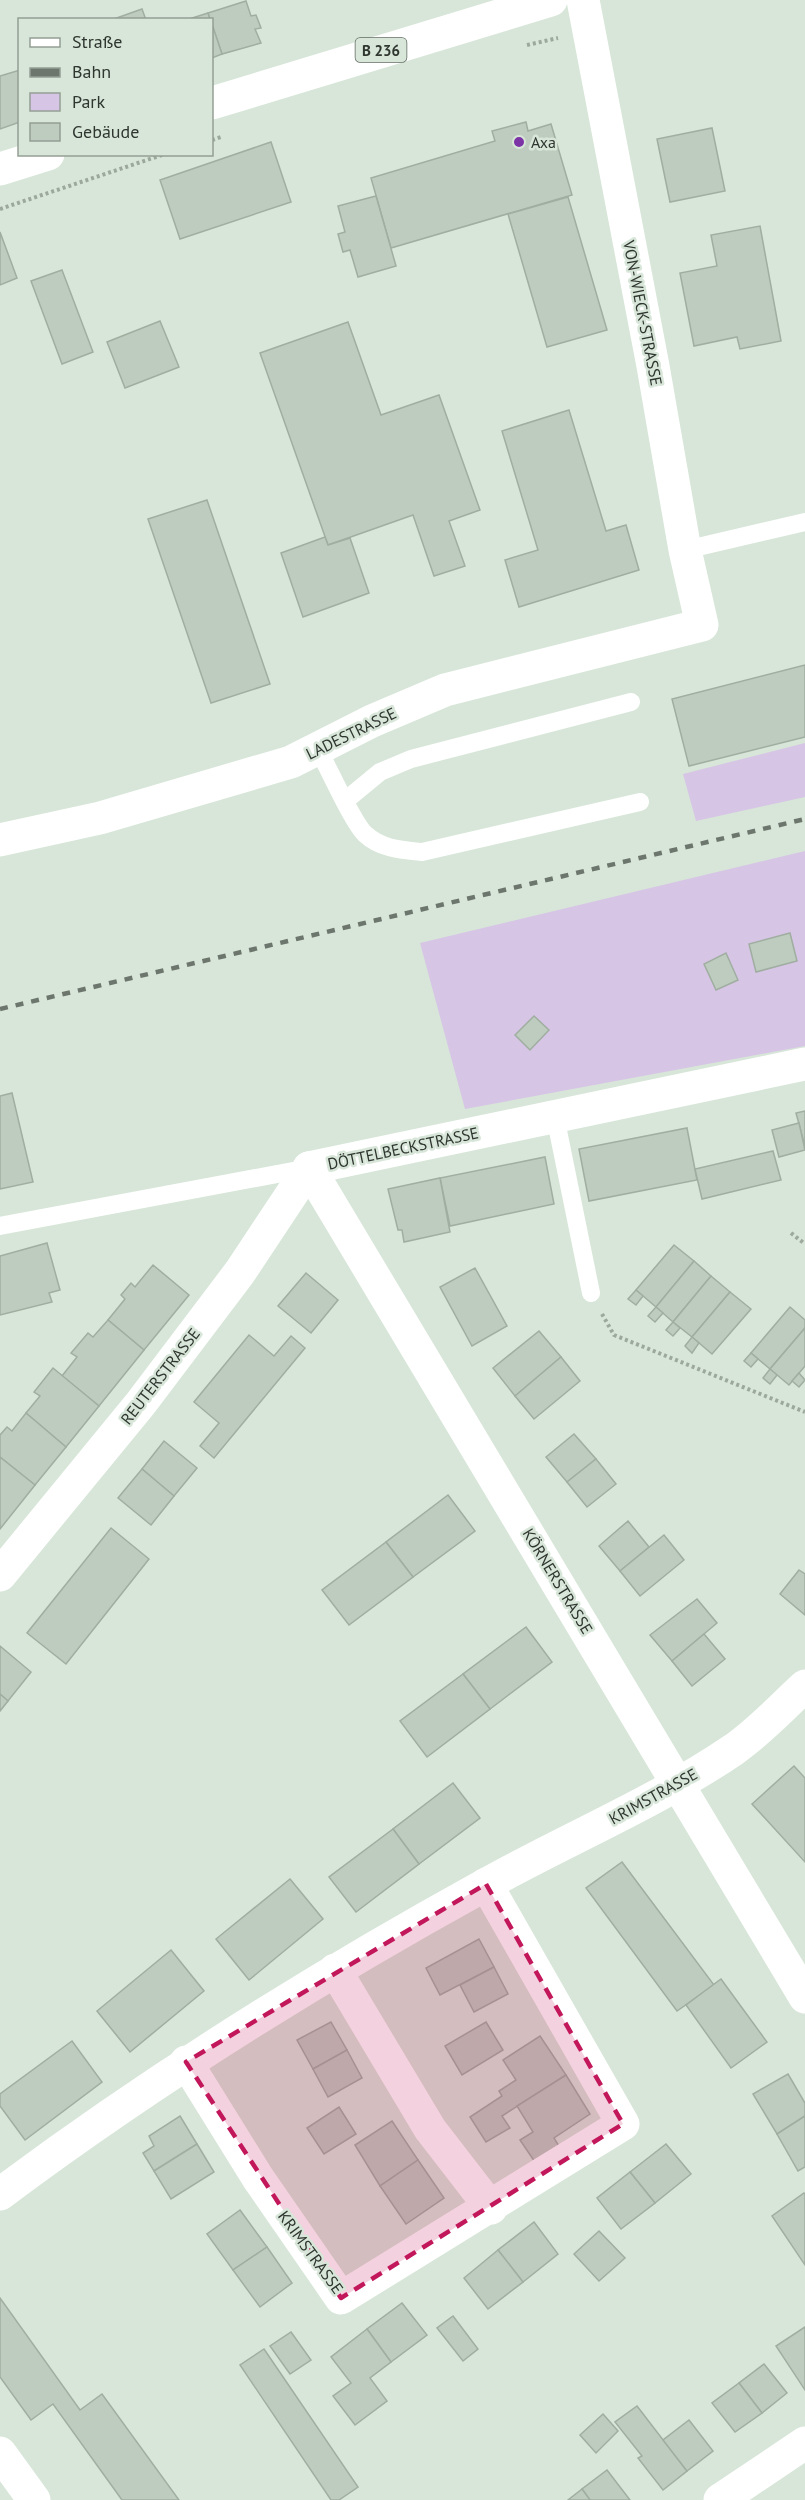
<svg xmlns="http://www.w3.org/2000/svg" width="805" height="2500" viewBox="0 0 805 2500" font-family="'PT Sans',sans-serif">
  <style>
    .green { fill: #d7c5e6 }
    .building { fill: #bdccbe; stroke: #a0aea1; stroke-width: 1.5 }
    .lines { fill: none; stroke-linecap: round; stroke-linejoin: round }
    .path { stroke: #9ca89c; stroke-width: 4; stroke-dasharray: 3 3; stroke-linecap: butt }
    .lane { stroke: #fff; stroke-width: 18 }
    .street { stroke: #fff; stroke-width: 33 }
    .secondary { stroke: #fff; stroke-width: 33 }
    .primary { stroke: #fff; stroke-width: 33 }
    .rail { stroke: #6d766d; stroke-width: 4.5; stroke-dasharray: 8 8; stroke-linecap: butt }
    .marked { fill: #c2185b; fill-opacity: 0.2; stroke: #c2185b; stroke-width: 4.5; stroke-dasharray: 12 8; stroke-linejoin: round }
    .poi-dot { fill: #7c33a6; stroke: #d7e6d8; stroke-width: 2 }
    .labels { text-anchor: middle; dominant-baseline: central; stroke-width: 5; stroke-linejoin: round; paint-order: stroke }
    .shield { fill: #d7e6d8; stroke: #616a62; stroke-width: 1.5 }
    .shield-label { font-size: 15px; font-weight: bold; fill: #2f352f }
    .poi-label { font-size: 16px; fill: #2f352f; stroke: #d7e6d8; text-anchor: start }
    .street-label { font-size: 16px; fill: #2f352f; stroke: #d7e6d8 }
  </style>
  <rect width="100%" height="100%" fill="#d7e6d8"/>
  <g class="green">
    <path d="M805,743V797L696,821L683,774Z"/>
    <path d="M805,851V1046L465,1109L420,943Z"/>
  </g>
  <g class="building">
    <path d="M246,1L251,16L256,15L261,28L255,29L261,43L222,54L208,13Z"/>
    <path d="M142,9L146,20H111Z"/>
    <path d="M208,13L210,20H186Z"/>
    <path d="M212,24L222,54L212,58Z"/>
    <path d="M20,70V122L0,129V76Z"/>
    <path d="M526,122L528,131L551,124L572,195L391,248L371,178L495,141L492,131Z"/>
    <path d="M712,128L725,191L670,202L657,139Z"/>
    <path d="M271,142L291,202L180,239L160,180Z"/>
    <path d="M376,196L396,266L358,277L350,250L343,252L338,234L345,232L338,206Z"/>
    <path d="M568,197L607,330L547,347L508,214Z"/>
    <path d="M760,226L781,341L740,349L737,337L694,346L680,273L717,266L711,235Z"/>
    <path d="M0,232L17,278L0,285Z"/>
    <path d="M62,270L93,352L62,364L31,281Z"/>
    <path d="M160,321L179,367L125,388L107,342Z"/>
    <path d="M348,322L381,415L439,395L480,510L449,521L465,566L434,576L413,515L328,545L260,353Z"/>
    <path d="M569,410L606,531L626,525L639,570L519,607L505,560L538,550L502,431Z"/>
    <path d="M207,500L270,684L211,703L148,519Z"/>
    <path d="M325,537L328,545L350,538L369,593L303,617L281,553Z"/>
    <path d="M805,665V737L689,766L672,699Z"/>
    <path d="M790,933L797,961L756,972L749,944Z"/>
    <path d="M726,953L738,980L716,990L704,964Z"/>
    <path d="M534,1016L549,1030L530,1050L515,1035Z"/>
    <path d="M12,1093L33,1182L0,1189V1096Z"/>
    <path d="M805,1111V1146L796,1113Z"/>
    <path d="M799,1123L805,1150L779,1157L772,1130Z"/>
    <path d="M687,1128L697,1180L589,1201L579,1149Z"/>
    <path d="M773,1151L781,1180L702,1199L695,1169Z"/>
    <path d="M545,1157L554,1204L450,1226L440,1178Z"/>
    <path d="M440,1178L450,1232L404,1242L402,1230H398L388,1189Z"/>
    <path d="M47,1243L60,1290L49,1293L52,1302L0,1315V1256Z"/>
    <path d="M674,1245L694,1261L656,1307L636,1290Z"/>
    <path d="M694,1261L711,1276L673,1322L656,1307Z"/>
    <path d="M153,1265L189,1295L144,1350L108,1320L125,1299L121,1295L131,1283L135,1287Z"/>
    <path d="M475,1268L507,1326L472,1346L440,1287Z"/>
    <path d="M306,1273L338,1300L311,1333L278,1306Z"/>
    <path d="M711,1276L730,1292L692,1337L673,1322Z"/>
    <path d="M636,1290L643,1296L636,1305L628,1299Z"/>
    <path d="M730,1292L751,1309L712,1354L692,1337Z"/>
    <path d="M656,1307L663,1313L655,1322L648,1316Z"/>
    <path d="M790,1307L805,1320V1328L770,1369L751,1353Z"/>
    <path d="M108,1320L144,1350L99,1406L62,1376L77,1357L71,1353L88,1333L93,1337Z"/>
    <path d="M673,1322L680,1328L673,1336L666,1330Z"/>
    <path d="M805,1328V1366L789,1385L770,1369Z"/>
    <path d="M539,1331L561,1357L515,1396L493,1368Z"/>
    <path d="M249,1335L274,1356L291,1336L305,1348L214,1458L200,1446L219,1423L194,1402Z"/>
    <path d="M692,1337L699,1343L692,1353L685,1346Z"/>
    <path d="M751,1353L758,1359L751,1367L744,1361Z"/>
    <path d="M561,1357L580,1381L534,1419L515,1396Z"/>
    <path d="M53,1368L99,1406L66,1447L26,1413L40,1396L34,1392Z"/>
    <path d="M770,1369L777,1375L770,1384L763,1378Z"/>
    <path d="M799,1373L805,1380L799,1387L792,1381Z"/>
    <path d="M26,1413L66,1447L35,1485L0,1457V1435L7,1427L12,1431Z"/>
    <path d="M574,1434L596,1459L567,1482L546,1457Z"/>
    <path d="M164,1441L197,1468L174,1496L142,1469Z"/>
    <path d="M0,1457L35,1485L0,1529Z"/>
    <path d="M596,1459L616,1484L587,1507L567,1482Z"/>
    <path d="M142,1469L174,1496L151,1525L118,1498Z"/>
    <path d="M448,1495L475,1531L413,1577L386,1542Z"/>
    <path d="M628,1521L649,1547L620,1571L599,1546Z"/>
    <path d="M111,1528L149,1559L66,1664L27,1633Z"/>
    <path d="M664,1535L684,1560L640,1596L620,1571Z"/>
    <path d="M386,1542L413,1577L349,1625L322,1590Z"/>
    <path d="M799,1570L805,1574V1615L780,1594Z"/>
    <path d="M697,1599L717,1623L672,1661L650,1635Z"/>
    <path d="M526,1627L552,1662L490,1709L463,1674Z"/>
    <path d="M704,1634L725,1659L692,1686L672,1661Z"/>
    <path d="M0,1646L31,1672L8,1701L0,1694Z"/>
    <path d="M463,1674L490,1709L427,1757L400,1721Z"/>
    <path d="M0,1694L8,1701L0,1711Z"/>
    <path d="M794,1766L805,1778V1862L752,1804Z"/>
    <path d="M453,1783L480,1818L419,1864L393,1829Z"/>
    <path d="M393,1829L419,1864L356,1912L329,1877Z"/>
    <path d="M622,1862L714,1985L677,2011L586,1888Z"/>
    <path d="M290,1879L323,1919L249,1980L216,1939Z"/>
    <path d="M479,1939L494,1967L440,1995L426,1968Z"/>
    <path d="M171,1950L204,1991L130,2052L97,2011Z"/>
    <path d="M494,1967L508,1994L474,2012L460,1985Z"/>
    <path d="M721,1979L767,2042L731,2068L686,2005Z"/>
    <path d="M331,2022L347,2050L313,2069L297,2040Z"/>
    <path d="M486,2022L503,2050L462,2075L445,2046Z"/>
    <path d="M540,2036L566,2075L502,2116L510,2128L486,2142L470,2117L502,2096L499,2091L516,2080L503,2060Z"/>
    <path d="M72,2041L102,2082L25,2140L0,2106V2094Z"/>
    <path d="M347,2050L362,2078L328,2097L313,2069Z"/>
    <path d="M788,2074L805,2103V2116L777,2134L753,2094Z"/>
    <path d="M566,2075L590,2114L554,2138L565,2156L541,2171L520,2140L533,2132L517,2106Z"/>
    <path d="M339,2107L356,2134L324,2154L307,2128Z"/>
    <path d="M180,2116L197,2144L154,2171L143,2153L154,2146L149,2136Z"/>
    <path d="M805,2116V2167L798,2171L777,2134Z"/>
    <path d="M392,2121L418,2160L380,2186L355,2145Z"/>
    <path d="M197,2144L214,2172L171,2199L154,2171Z"/>
    <path d="M666,2144L691,2174L655,2203L630,2172Z"/>
    <path d="M418,2160L444,2198L406,2224L380,2186Z"/>
    <path d="M630,2172L655,2203L621,2229L597,2198Z"/>
    <path d="M804,2193L805,2194V2265L772,2216Z"/>
    <path d="M240,2210L267,2247L233,2270L207,2234Z"/>
    <path d="M534,2222L558,2254L523,2282L498,2250Z"/>
    <path d="M599,2231L625,2258L599,2281L574,2254Z"/>
    <path d="M267,2247L292,2283L260,2307L233,2270Z"/>
    <path d="M498,2250L523,2282L488,2309L464,2278Z"/>
    <path d="M0,2298L80,2410L102,2394L179,2500H122L53,2404L31,2420L0,2377Z"/>
    <path d="M402,2303L427,2335L391,2362L367,2329Z"/>
    <path d="M453,2316L478,2349L463,2361L437,2328Z"/>
    <path d="M805,2327V2390L776,2346Z"/>
    <path d="M367,2329L391,2362L370,2378L387,2401L355,2425L333,2396L351,2383L331,2357Z"/>
    <path d="M291,2332L311,2360L290,2374L270,2346Z"/>
    <path d="M264,2349L358,2487L339,2500H331L240,2365Z"/>
    <path d="M764,2364L787,2393L762,2413L739,2383Z"/>
    <path d="M739,2383L762,2413L735,2432L712,2403Z"/>
    <path d="M637,2406L687,2471L663,2490L638,2458L642,2456L615,2422Z"/>
    <path d="M603,2414L618,2431L596,2453L580,2435Z"/>
    <path d="M689,2420L713,2451L687,2471L663,2440Z"/>
    <path d="M607,2470L630,2500H590L582,2489Z"/>
    <path d="M582,2489L590,2500H568Z"/>
  </g>
  <g class="lines">
    <g class="path">
      <path d="M527,45L558,38"/>
      <path d="M212,140L221,137"/>
      <path d="M0,209L165,154"/>
      <path d="M791,1233L805,1244"/>
      <path d="M602,1314L614,1335L805,1412"/>
    </g>
    <g class="lane">
      <path d="M685,550L805,522"/>
      <path d="M318,749C328,767 353,823 365,834C381,849 402,850 422,852L640,802"/>
      <path d="M346,800L380,772L411,759L631,702"/>
      <path d="M555,1116L591,1293"/>
      <path d="M0,1226L309,1168"/>
    </g>
    <g class="street">
      <path d="M0,840L100,818L291,762L372,721L445,690L702,625L685,550L653,366L583,0"/>
      <path d="M309,1168L805,1997"/>
      <path d="M309,1168L805,1064"/>
      <path d="M0,1575L141,1403L240,1272L309,1168"/>
      <path d="M335,1970L430,2129L491,2208"/>
      <path d="M186,2062L258,2178L341,2298L623,2124L486,1884"/>
      <path d="M0,2194C154,2079 316,1978 485,1885C567,1839 655,1803 733,1750C759,1732 782,1707 805,1686"/>
      <path d="M720,2500L805,2443"/>
    </g>
    <path class="secondary" d="M0,2453L34,2500"/>
    <g class="primary">
      <path d="M212,103L551,0"/>
      <path d="M0,169L48,154"/>
    </g>
    <path class="rail" d="M0,1009L805,819"/>
  </g>
  <path class="marked" d="M486,1884L623,2124L341,2298L186,2062Z"/>
  <circle class="poi-dot" cx="519" cy="142" r="6"/>
  <g class="labels">
    <rect class="shield" x="355.5" y="38" width="51" height="24" rx="4.5"/>
    <g class="shield-label">
      <text x="381" y="50">B 236</text>
    </g>
    <g class="poi-label">
      <text x="531" y="142">Axa</text>
    </g>
    <g class="street-label">
      <text transform="translate(643 313) rotate(79)">VON-WIECK-STRASSE</text>
      <text transform="translate(351 733) rotate(-26)">LADESTRASSE</text>
      <text transform="translate(403 1148) rotate(-12)">DÖTTELBECKSTRASSE</text>
      <text transform="translate(160 1376) rotate(-52)">REUTERSTRASSE</text>
      <text transform="translate(558 1581) rotate(59)">KÖRNERSTRASSE</text>
      <text transform="translate(653 1796) rotate(-29)">KRIMSTRASSE</text>
      <text transform="translate(311 2252) rotate(54)">KRIMSTRASSE</text>
    </g>
  </g>
  <rect x="18" y="18" width="195" height="138" fill="#d7e6d8" stroke="#949f94" stroke-width="1.5"/>
  <rect x="30" y="38" width="30" height="9" fill="#ffffff" stroke="#949f94" stroke-width="1.5"/>
  <text x="72" y="48" font-size="18" fill="#2f352f">Straße</text>
  <rect x="30" y="68" width="30" height="9" fill="#6d766d" stroke="#949f94" stroke-width="1.5"/>
  <text x="72" y="78" font-size="18" fill="#2f352f">Bahn</text>
  <rect x="30" y="93" width="30" height="18" fill="#d7c5e6" stroke="#949f94" stroke-width="1.5"/>
  <text x="72" y="108" font-size="18" fill="#2f352f">Park</text>
  <rect x="30" y="123" width="30" height="18" fill="#bdccbe" stroke="#949f94" stroke-width="1.5"/>
  <text x="72" y="138" font-size="18" fill="#2f352f">Gebäude</text>
</svg>
